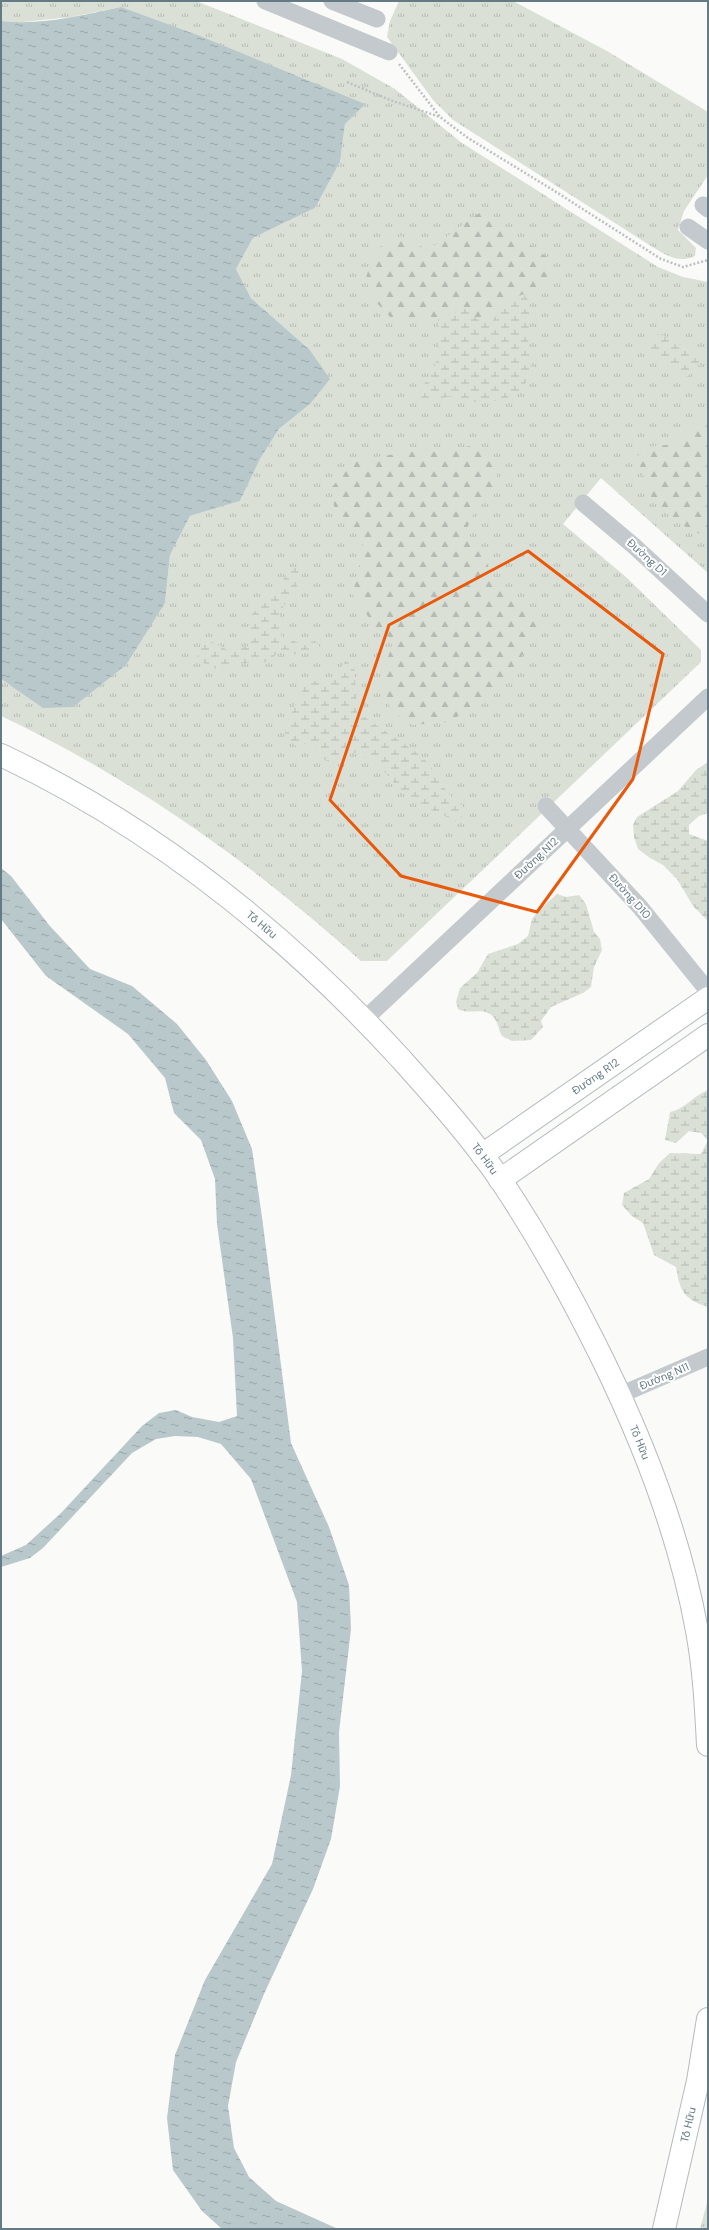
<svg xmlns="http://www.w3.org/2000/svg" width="709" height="2230" viewBox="0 0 709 2230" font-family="'DM Sans',sans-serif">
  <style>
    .grass { fill: url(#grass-tufts) }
    .forest { fill: url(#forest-firs) }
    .wetland { fill: url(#wetland-marsh) }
    .water { fill: url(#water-ripples) }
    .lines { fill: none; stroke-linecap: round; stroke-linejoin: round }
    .major-casing { stroke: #b4bbbe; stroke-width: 24 }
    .path { stroke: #bdc1c3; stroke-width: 2.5; stroke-dasharray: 2 2; stroke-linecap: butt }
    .minor { stroke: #c3c9cc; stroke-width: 17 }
    .major { stroke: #fff; stroke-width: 22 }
    .marked { fill: none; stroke: #e8590c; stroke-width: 3; stroke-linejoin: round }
    .labels { text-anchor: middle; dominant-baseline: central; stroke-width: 4; stroke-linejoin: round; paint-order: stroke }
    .street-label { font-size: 11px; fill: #647a84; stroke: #fff }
  </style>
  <defs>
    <pattern id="grass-tufts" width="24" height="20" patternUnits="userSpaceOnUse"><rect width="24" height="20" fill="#dbe0d7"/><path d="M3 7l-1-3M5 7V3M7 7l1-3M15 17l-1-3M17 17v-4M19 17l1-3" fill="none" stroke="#b5bbb4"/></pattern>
    <pattern id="forest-firs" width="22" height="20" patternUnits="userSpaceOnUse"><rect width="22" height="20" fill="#dbe0d7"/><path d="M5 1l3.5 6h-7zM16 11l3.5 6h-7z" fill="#b5bbb4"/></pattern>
    <pattern id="wetland-marsh" width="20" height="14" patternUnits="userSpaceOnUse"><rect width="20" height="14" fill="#dbe0d7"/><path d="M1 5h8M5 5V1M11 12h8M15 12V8" fill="none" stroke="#b5bbb4"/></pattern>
    <pattern id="water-ripples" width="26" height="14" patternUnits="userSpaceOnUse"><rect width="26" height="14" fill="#b9c8ca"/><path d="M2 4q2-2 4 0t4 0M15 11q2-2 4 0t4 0" fill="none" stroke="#9aa7aa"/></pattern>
  </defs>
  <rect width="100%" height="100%" fill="#fafaf8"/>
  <g class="grass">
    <path d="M1,1H196L342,59L395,89L462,143L658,267L683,277L708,282V573L601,478L563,524L626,577L701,650V662L387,961H361C252,863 134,779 1,716V679L9,685L165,603L170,555L190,516L240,501L260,459L279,429L310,404L309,349L251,298L236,269L253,238L315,208L340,162L345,124L121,7L71,17L14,23L1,21Z"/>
    <path d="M399,1H513L607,51L708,112V175L684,211L678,230L696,248L695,256C678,264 666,255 651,246L453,120L433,100L387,37L390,21Z"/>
    <path d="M708,2199V2229H700Z"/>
  </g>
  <g class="forest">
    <path d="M482,211L547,257L552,280L501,306L493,321L479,320L465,309L438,319L434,324L419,319L394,321L373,299L366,278L374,250L401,236L428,250Z"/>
    <path d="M700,422L708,424V538L682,525L651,497L637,457L647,447L675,444Z"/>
    <path d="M475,445L496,467L498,483L477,506L464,535L479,547L498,586L526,601L538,628L519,661L480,702L449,722L412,725L403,720L390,708L381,679L394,639L380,633L352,594L358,574L364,535L336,518L331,488L354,462L376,457L422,450L438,452Z"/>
  </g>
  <g class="wetland">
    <path d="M523,294L530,302L528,345L532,375L517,394L501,400L478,403L453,396L424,401L418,393C439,364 441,355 438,319L465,309L479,320L493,321L501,306Z"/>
    <path d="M658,334C674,338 685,350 700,355L698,368L686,377L652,355L648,342Z"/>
    <path d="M298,565L299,583L280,612L281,636L299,643L315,641L320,647L293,655L280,651L268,662L232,664L216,669L196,659L204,642H213L229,651L248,646L252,614L279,589L286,574Z"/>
    <path d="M347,659L354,662L357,712L416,752L430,765L447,792L463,806L461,823L418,804L397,786L380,767L358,753H340L332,763L325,760L308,743L296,746L285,736L286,725L308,678L322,684L334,677Z"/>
    <path d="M708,762V813L699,816L689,825V834L708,841V921L693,906L677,879L663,865L650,858L638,849L634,837L633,825L637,817L678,791L696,770Z"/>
    <path d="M557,894L566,897L579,895L586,904L594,932L600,939L602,950L594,967L591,987L583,993L551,1007L541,1021L543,1027L531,1040L512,1041L502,1036C499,1031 498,1022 494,1018C485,1005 469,1016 458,1009L456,1002L460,988L477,973L488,954L518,944L528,936L532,919L539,910Z"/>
    <path d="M708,1090V1140L701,1133L689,1131L676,1143L665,1140L670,1112C685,1109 693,1096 708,1090Z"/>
    <path d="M708,1140V1307C684,1299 680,1292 676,1267L654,1255L643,1223L632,1216L622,1205L624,1193L649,1179L659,1163L670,1153L701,1154Z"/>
  </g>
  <g class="water">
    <path d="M121,7L200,36L365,104L345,124L340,162L315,208L253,238L236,269L251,298L309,349L330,379L310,404L279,429L260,459L240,501L190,516L170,555L165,603L126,665L73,707L43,708L1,679V21C40,26 83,15 121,7Z"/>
    <path d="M1,868L11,876L49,925L90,969L132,986L177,1024L206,1060L232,1101L252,1149L262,1217L291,1443L329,1527L349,1585L351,1629L339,1732L340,1786L331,1839L313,1889L264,1994L236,2062L228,2106L234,2148L249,2177L276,2201L338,2229H222L202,2211L173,2170L167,2118L175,2055L205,1980L272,1864L291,1775L302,1671L297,1602L251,1479L221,1444L198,1437L175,1436L156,1439L132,1453L43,1548L30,1558L1,1567V1556L26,1545L61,1513L142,1426L159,1413L176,1410L192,1417L219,1422L237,1416L233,1338L217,1224L215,1179L201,1140L174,1113L165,1078L128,1034L46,976L1,919Z"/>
  </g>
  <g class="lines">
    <g class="major-casing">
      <g id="major">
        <path id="s1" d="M1,755C155,828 286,933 401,1059C436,1098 472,1138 502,1182C540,1239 573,1299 603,1360C645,1446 680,1536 697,1631C704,1668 706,1707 708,1745"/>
        <path id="s2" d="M482,1155L708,998"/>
        <path d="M500,1180L708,1035"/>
        <path id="s3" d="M664,2229L698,2081L708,2019"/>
      </g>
    </g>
    <g class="path">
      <path d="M399,64L440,117L468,138L553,190L661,259L683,267L708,260"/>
      <path d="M347,82L390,100L440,117"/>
    </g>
    <g class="minor">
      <path d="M265,1L389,52"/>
      <path d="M332,1L377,19"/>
      <path d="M703,205L708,209"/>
      <path d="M688,227L708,241"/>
      <path d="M583,503L634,546L708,614"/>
      <path d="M546,806L640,907L708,991"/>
      <path d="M365,1019L708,697"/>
      <path d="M620,1395L708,1357"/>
    </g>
    <use href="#major" class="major"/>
  </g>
  <path class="marked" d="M528,551L663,654L633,779L537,912L401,876L330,800L389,625Z"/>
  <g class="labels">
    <g class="street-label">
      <text transform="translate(647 557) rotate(42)">Đường D1</text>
      <text transform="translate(536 858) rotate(-43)">Đường N12</text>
      <text transform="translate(630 896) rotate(48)">Đường D10</text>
      <text stroke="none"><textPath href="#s1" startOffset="312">Tố Hữu</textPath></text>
      <text stroke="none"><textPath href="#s2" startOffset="138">Đường R12</textPath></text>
      <text stroke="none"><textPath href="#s1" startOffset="636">Tố Hữu</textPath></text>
      <text transform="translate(664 1376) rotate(-23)">Đường N11</text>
      <text stroke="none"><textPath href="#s1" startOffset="960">Tố Hữu</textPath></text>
      <text stroke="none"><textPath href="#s3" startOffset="107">Tố Hữu</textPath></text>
    </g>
  </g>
  <rect width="709" height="2230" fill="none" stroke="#647a84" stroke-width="4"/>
</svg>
